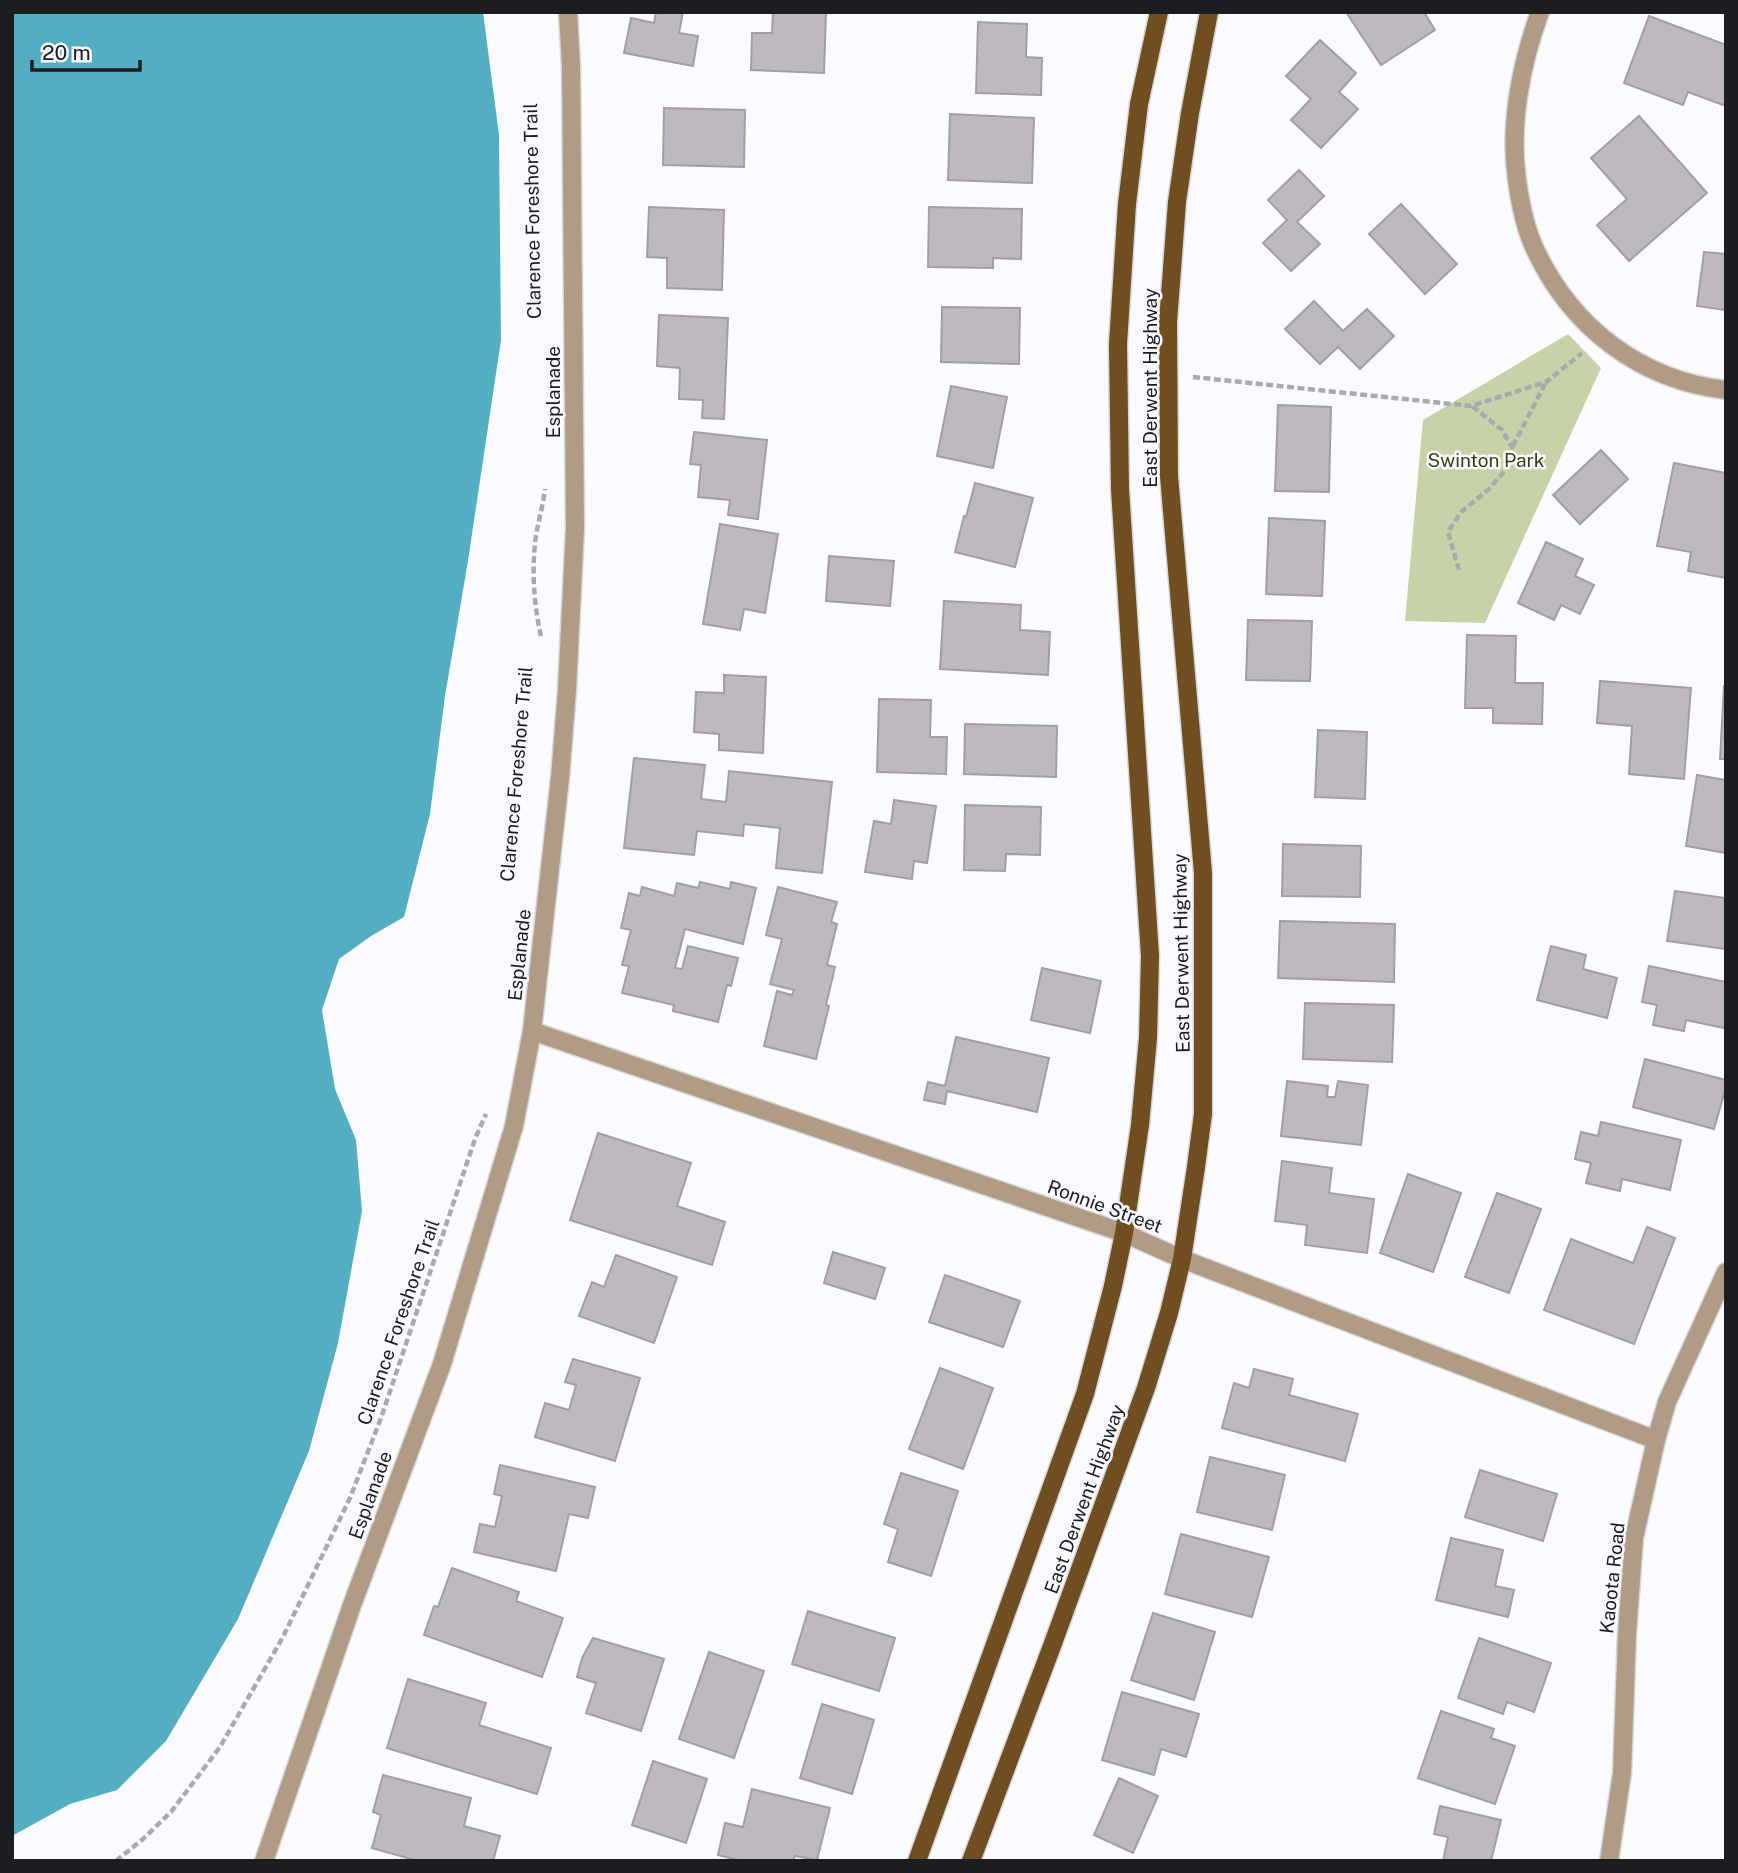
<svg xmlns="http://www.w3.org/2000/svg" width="1738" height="1873" viewBox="0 0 1738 1873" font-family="'Public Sans',sans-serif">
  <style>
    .green { fill: #c6d3a7 }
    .water { fill: #53aec2 }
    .building { fill: #c0b8bf; stroke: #a59da4; stroke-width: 2 }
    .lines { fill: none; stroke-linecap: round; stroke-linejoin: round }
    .minor-casing { stroke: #d6d7db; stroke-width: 21 }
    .major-casing { stroke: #d6d7db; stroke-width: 21 }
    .path { stroke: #a8aaae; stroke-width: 4.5; stroke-dasharray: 7 3.5; stroke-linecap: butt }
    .minor { stroke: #b09c84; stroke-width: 18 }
    .major { stroke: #704e1f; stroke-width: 18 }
    .labels { text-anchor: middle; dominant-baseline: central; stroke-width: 5; stroke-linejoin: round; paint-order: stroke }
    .street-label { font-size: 19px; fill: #1c1d21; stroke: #f9fbff }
    .park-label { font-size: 19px; fill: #384210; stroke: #f9fbff }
  </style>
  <rect width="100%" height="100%" fill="#f9fbff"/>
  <path class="green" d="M1568,334L1601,368L1485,623L1405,621L1423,420Z"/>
  <path class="water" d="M12,12H483L499,135L501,340L468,561L445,696L430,814L404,917L371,936L339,959L322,1010L335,1089L356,1140L362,1211L338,1343L309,1451L238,1619L166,1741L117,1790L70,1804L12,1836Z"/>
  <g class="building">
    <path d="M656,12H683L679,33L698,36L693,66L624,53L631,18L654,23Z"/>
    <path d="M773,12H826L824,73L751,70L752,33H772Z"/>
    <path d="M1346,12H1424L1435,30L1381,65Z"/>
    <path d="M1649,16L1726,45V106L1688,92L1683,105L1624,83Z"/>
    <path d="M978,22L1027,24L1026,57L1042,58L1041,95L976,93Z"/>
    <path d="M1320,40L1356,73L1339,92L1358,109L1321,148L1291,120L1311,99L1286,76Z"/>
    <path d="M664,108L745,110L744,167L663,165Z"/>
    <path d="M950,114L1034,118L1032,183L948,180Z"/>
    <path d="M1639,116L1707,193L1629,261L1597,225L1627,199L1591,158Z"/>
    <path d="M1299,170L1324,196L1297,222L1320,244L1291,271L1263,243L1287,220L1268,200Z"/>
    <path d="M1401,204L1457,264L1425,294L1369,234Z"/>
    <path d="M649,207L724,210L722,290L667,288V258L647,257Z"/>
    <path d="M929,207L1022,209L1021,259L993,258V268L928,267Z"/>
    <path d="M1704,252L1726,254V310L1697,306Z"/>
    <path d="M1314,301L1343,331L1367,309L1394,336L1360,369L1338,347L1320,364L1285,329Z"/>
    <path d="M942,307L1020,308L1019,364L941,362Z"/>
    <path d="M659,315L728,318L724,419L702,418L703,400L679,399L680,368L657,366Z"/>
    <path d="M951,386L1007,397L993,468L937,456Z"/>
    <path d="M1278,405L1331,407L1329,492L1275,491Z"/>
    <path d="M694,432L767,440L758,519L728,515L730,500L698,497L701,465L690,464Z"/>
    <path d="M1601,450L1628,479L1580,524L1553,495Z"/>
    <path d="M1674,463L1726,473V578L1688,571L1691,552L1657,546Z"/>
    <path d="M975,483L1033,498L1015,567L955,552L964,516L966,517Z"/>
    <path d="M1269,518L1325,521L1322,596L1266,594Z"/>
    <path d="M720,524L778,534L765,613L744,609L740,630L703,624Z"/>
    <path d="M1546,542L1583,559L1575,576L1594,585L1580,614L1561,605L1554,620L1518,603Z"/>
    <path d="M829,556L894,561L890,606L826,601Z"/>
    <path d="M944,601L1021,605L1020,630L1050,632L1048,675L940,669Z"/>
    <path d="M1248,620L1312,621L1310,681L1246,680Z"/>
    <path d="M1467,635L1516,636L1515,683H1543L1542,724L1493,723V708H1465Z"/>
    <path d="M724,675L766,677L763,753L719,750V734L694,732L696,692L724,693Z"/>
    <path d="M1600,681L1691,688L1684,779L1629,774L1632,726L1597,723Z"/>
    <path d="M1724,686H1726V759H1720Z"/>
    <path d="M879,699L931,700L930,737H947L946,774L877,772Z"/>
    <path d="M965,724L1057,726L1056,777L964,774Z"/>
    <path d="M1318,730L1367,732L1365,799L1315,797Z"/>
    <path d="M634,758L705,765L701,799L726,802L729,771L832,782L822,873L776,868L780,828L744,824L743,836L697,831L694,855L624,848Z"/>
    <path d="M1697,775L1726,780V853L1686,846Z"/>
    <path d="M894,800L936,806L927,863L914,861L912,879L865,872L874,821L891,824Z"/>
    <path d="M965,805L1041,807L1040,855L1006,854L1005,871L964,870Z"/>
    <path d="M1283,844L1361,846L1360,897L1282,896Z"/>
    <path d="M700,882L730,889L731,882L756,888L743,944L685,929L675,968L682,969L688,946L738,958L731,986L727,985L718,1022L673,1011L674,1005L622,993L629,966L622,965L631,930L621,928L629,893L640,896L642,887L674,896L677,883L698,888Z"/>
    <path d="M778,887L837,902L831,922L837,924L827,965L835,967L826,1005L829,1006L816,1059L764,1046L777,991L792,995L794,990L770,984L782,939L766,935Z"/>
    <path d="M1675,891L1726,898V949L1667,941Z"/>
    <path d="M1280,921L1395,924L1394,982L1278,978Z"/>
    <path d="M1551,946L1586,955L1583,969L1617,978L1607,1018L1537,1000Z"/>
    <path d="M1649,966L1726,982V1019L1724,1028L1686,1020L1684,1031L1653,1025L1657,1005L1642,1002Z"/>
    <path d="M1042,968L1101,981L1090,1033L1031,1020Z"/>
    <path d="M1305,1003L1394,1005L1392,1062L1303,1059Z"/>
    <path d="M956,1037L1049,1058L1037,1112L947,1091L945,1104L924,1100L928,1082L945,1086Z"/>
    <path d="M1645,1059L1726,1080V1087L1714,1129L1633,1107Z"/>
    <path d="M1287,1081L1328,1086L1327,1097H1335L1338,1081L1368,1085L1361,1145L1281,1136Z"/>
    <path d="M1601,1122L1681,1140L1670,1190L1622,1179L1620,1191L1586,1183L1591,1163L1575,1159L1581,1132L1598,1136Z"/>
    <path d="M598,1133L691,1163L677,1206L725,1222L712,1265L570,1220Z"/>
    <path d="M1282,1161L1332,1168L1329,1193L1374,1199L1367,1253L1305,1245L1307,1225L1275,1221Z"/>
    <path d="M1408,1174L1461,1193L1433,1272L1380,1253Z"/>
    <path d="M1497,1193L1541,1209L1509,1293L1465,1277Z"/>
    <path d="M1647,1227L1675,1238L1634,1344L1544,1310L1571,1239L1633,1263Z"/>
    <path d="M833,1252L885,1268L875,1299L824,1283Z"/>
    <path d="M616,1255L677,1277L654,1343L579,1316L592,1282L604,1287Z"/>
    <path d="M945,1275L1020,1301L1003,1347L929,1322Z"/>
    <path d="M573,1359L640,1378L615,1461L535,1437L545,1403L569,1410L576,1385L565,1382Z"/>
    <path d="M940,1368L993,1388L963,1469L909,1449Z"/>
    <path d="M1254,1369L1293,1379L1289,1395L1358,1414L1345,1461L1222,1428L1234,1383L1249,1388Z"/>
    <path d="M1210,1457L1285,1475L1272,1530L1197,1512Z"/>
    <path d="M500,1465L595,1487L588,1518L569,1514L556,1571L474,1552L480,1524L495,1527L502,1496L494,1494Z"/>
    <path d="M1480,1470L1557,1494L1543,1541L1465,1517Z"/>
    <path d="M901,1473L958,1491L931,1576L888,1562L898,1529L884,1524Z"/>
    <path d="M1181,1534L1269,1557L1252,1617L1165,1594Z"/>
    <path d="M1451,1538L1503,1550L1495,1586L1514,1590L1508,1617L1436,1600Z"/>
    <path d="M452,1568L519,1592L516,1601L563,1618L542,1677L424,1635L434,1606L438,1607Z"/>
    <path d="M808,1611L895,1638L879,1691L792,1664Z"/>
    <path d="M1153,1613L1215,1632L1194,1700L1131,1680Z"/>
    <path d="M593,1638L664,1659L641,1731L586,1713L596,1683L577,1677L582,1658Z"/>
    <path d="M1479,1638L1551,1663L1534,1712L1507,1702L1503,1714L1458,1698Z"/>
    <path d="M709,1652L764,1671L734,1758L679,1739Z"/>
    <path d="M408,1679L486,1703L479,1725L551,1748L537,1794L387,1748Z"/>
    <path d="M1122,1692L1199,1714L1186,1757L1161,1749L1154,1775L1102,1760Z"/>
    <path d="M822,1704L874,1720L852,1794L800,1778Z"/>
    <path d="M1441,1711L1494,1729L1491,1738L1515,1746L1495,1804L1418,1778Z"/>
    <path d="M653,1761L707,1779L686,1843L632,1825Z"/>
    <path d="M383,1775L471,1798L464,1826L500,1836L493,1861H418L372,1848L381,1815L373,1812Z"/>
    <path d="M1119,1778L1158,1796L1133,1853L1094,1835Z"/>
    <path d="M752,1789L830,1808L817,1860L795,1856L793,1861H742L718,1855L725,1823L743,1827Z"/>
    <path d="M1440,1806L1501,1820L1491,1861H1443L1448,1837L1434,1834Z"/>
  </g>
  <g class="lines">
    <g class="minor-casing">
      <g id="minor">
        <path d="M1540,12C1521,64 1509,125 1517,180C1520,202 1525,227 1534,247C1570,326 1639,380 1726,390"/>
        <path d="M532,1031L1124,1233L1182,1259L1656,1440"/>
        <path d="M264,1861L352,1605L442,1364L514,1126L532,1031L560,778L567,690L575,528L571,66L568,12"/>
        <path d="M1609,1861L1622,1773L1627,1634L1634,1538L1656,1440L1667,1402L1726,1272"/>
      </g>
    </g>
    <g class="major-casing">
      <g id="major">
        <path d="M917,1861L1085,1394L1113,1286L1124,1233L1140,1125L1148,1038L1150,956L1120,489L1118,344L1127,204L1139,104L1159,12"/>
        <path d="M971,1861L1052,1646L1146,1388L1169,1313L1182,1259L1196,1167L1203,1114V873L1169,476L1168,322L1177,202L1190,113L1209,12"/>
      </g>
    </g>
    <g class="path">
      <path d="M1193,377L1471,406L1546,382L1582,353"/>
      <path d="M1513,446L1546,382"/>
      <path d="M1459,570L1448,532L1461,512L1489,489L1508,467L1512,447L1502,430L1472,406"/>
      <path d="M541,636C534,606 532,574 535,543C537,525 543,507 545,489"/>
      <path d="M116,1861L143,1839L171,1812L220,1747L283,1637L350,1498L381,1418L475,1139L486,1114"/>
    </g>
    <use href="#minor" class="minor"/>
    <use href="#major" class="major"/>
  </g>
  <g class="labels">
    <g class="street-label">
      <text transform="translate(532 211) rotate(-91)">Clarence Foreshore Trail</text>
      <text transform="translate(1150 388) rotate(-90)">East Derwent Highway</text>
      <text transform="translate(553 392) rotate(-90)">Esplanade</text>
      <text transform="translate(516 774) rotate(-85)">Clarence Foreshore Trail</text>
      <text transform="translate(1181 953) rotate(-91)">East Derwent Highway</text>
      <text transform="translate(519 955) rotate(-84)">Esplanade</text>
      <text transform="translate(1105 1206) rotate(20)">Ronnie Street</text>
      <text transform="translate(398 1322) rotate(-71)">Clarence Foreshore Trail</text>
      <text transform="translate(370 1495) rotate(-70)">Esplanade</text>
      <text transform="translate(1084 1499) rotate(-70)">East Derwent Highway</text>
      <text transform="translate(1612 1578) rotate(-84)">Kaoota Road</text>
    </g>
    <g class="park-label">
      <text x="1486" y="460">Swinton Park</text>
    </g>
  </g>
  <rect width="1738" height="1873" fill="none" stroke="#1c1d21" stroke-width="28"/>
  <path d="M32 60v10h108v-10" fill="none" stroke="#1c1d21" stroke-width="3.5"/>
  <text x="42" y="60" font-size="21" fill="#1c1d21" stroke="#f9fbff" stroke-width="5" paint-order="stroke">20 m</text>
</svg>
